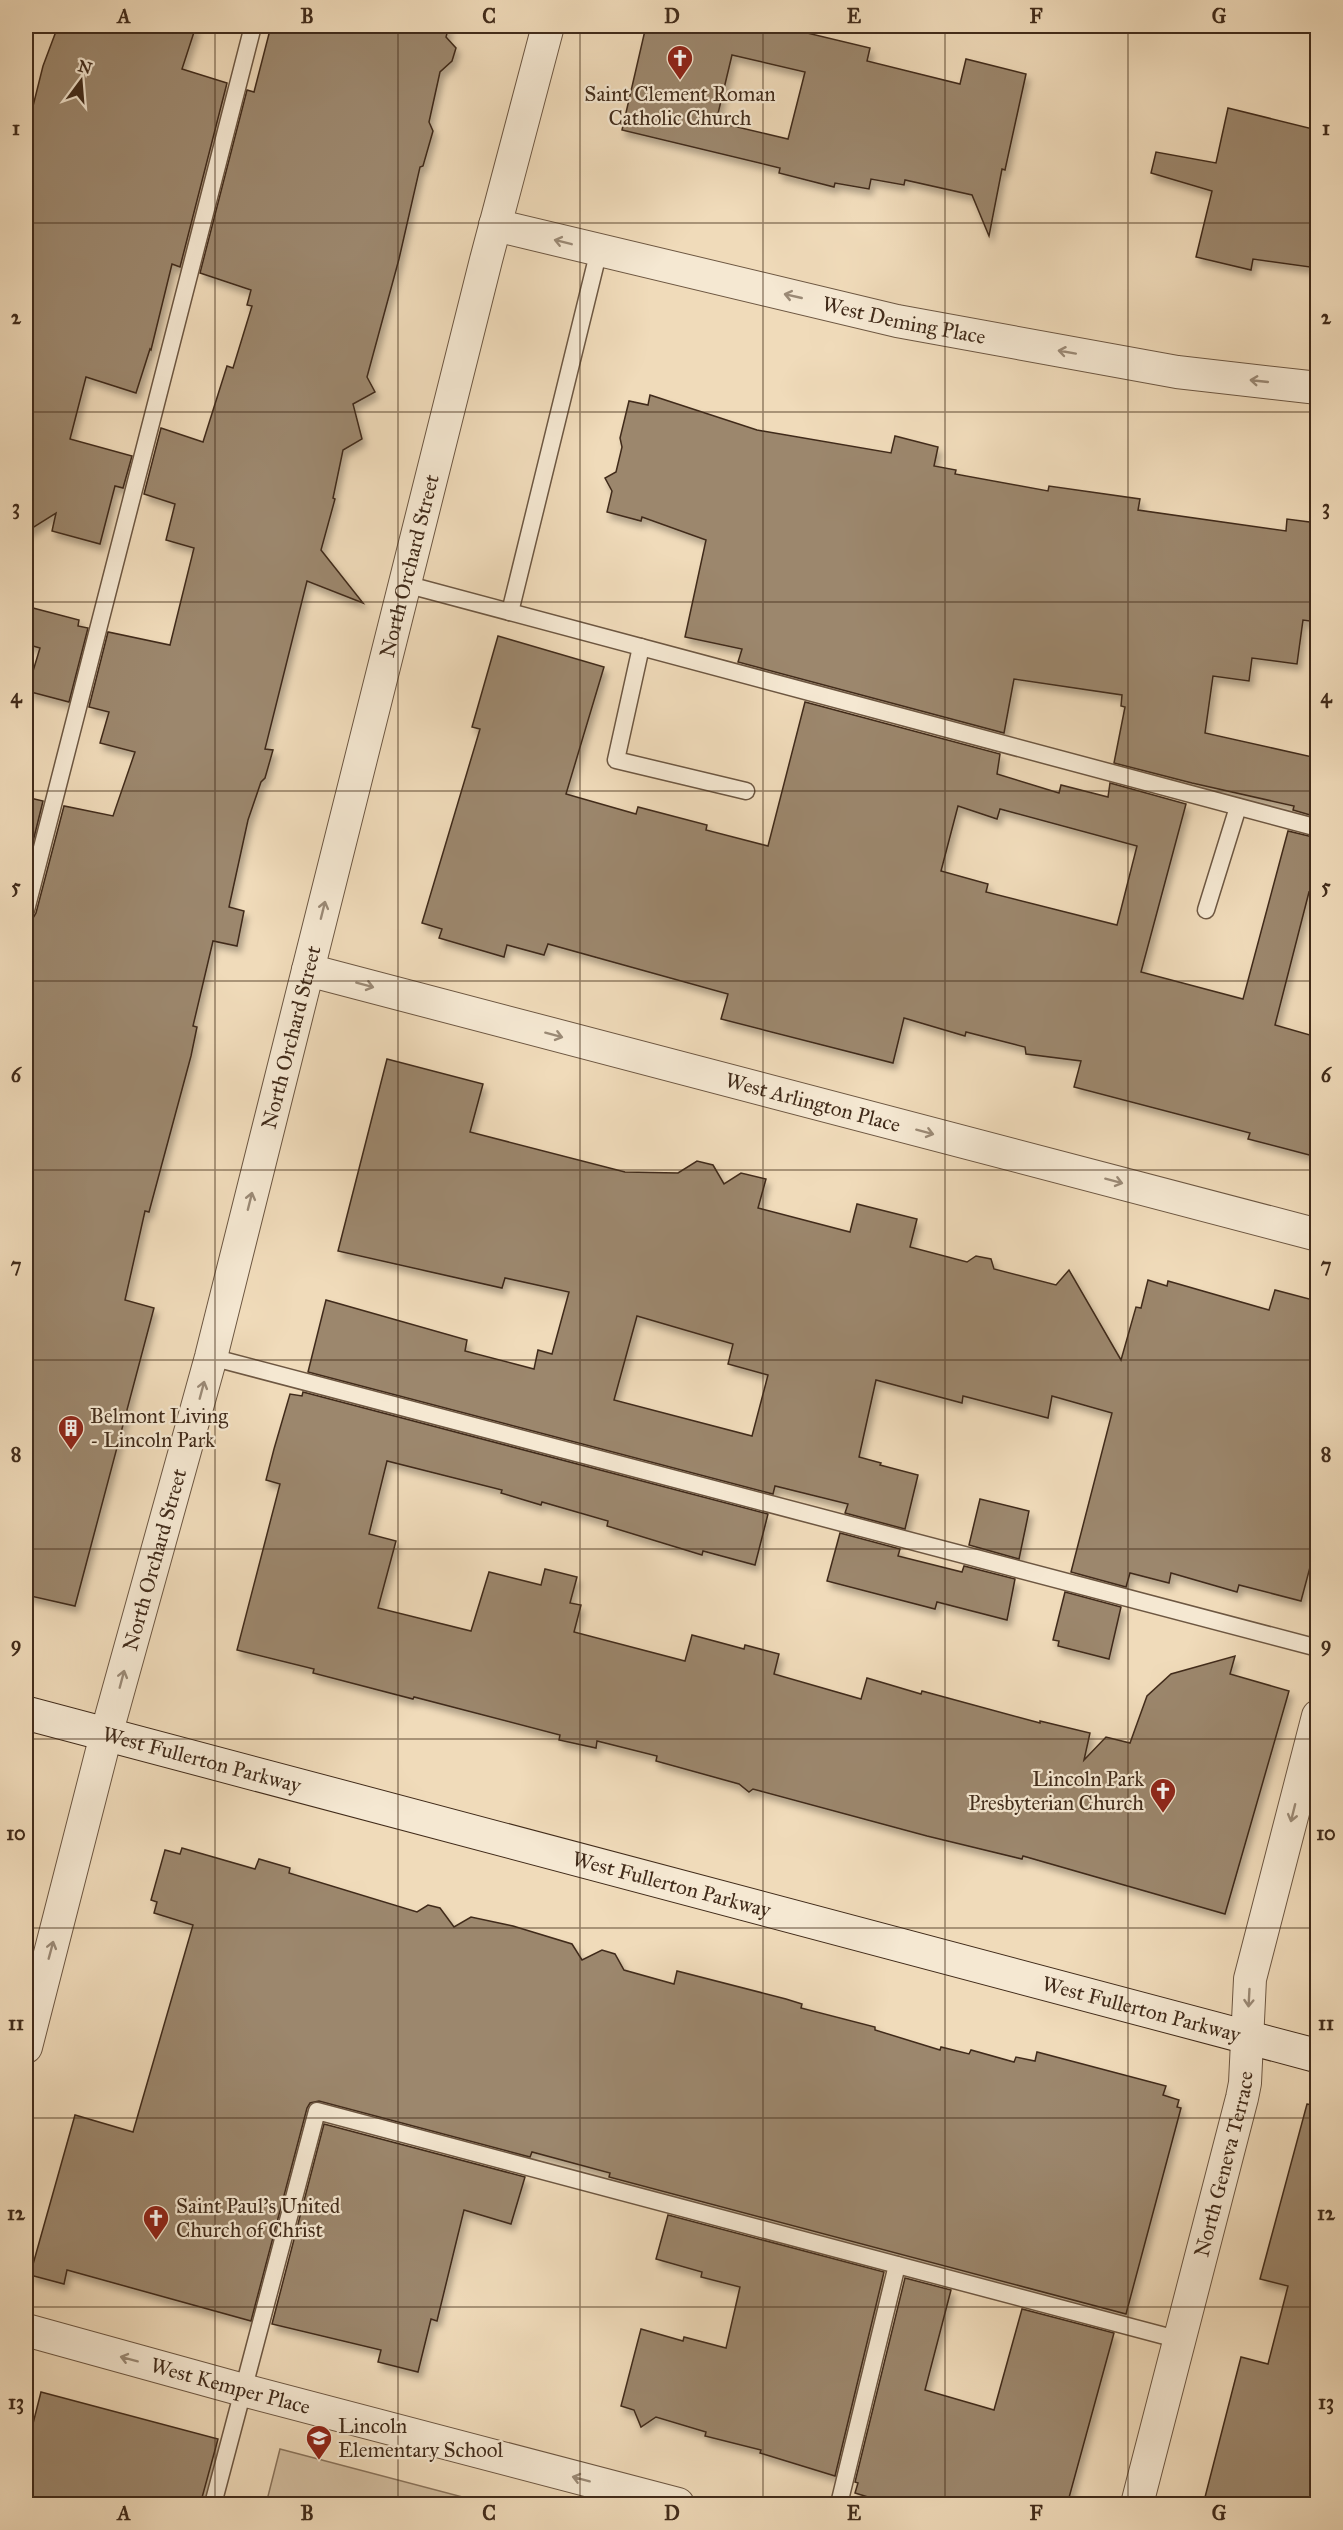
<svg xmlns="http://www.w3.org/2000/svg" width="1343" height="2530" viewBox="0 0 1343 2530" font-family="'IM FELL Great Primer',serif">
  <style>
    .green { fill: #d2bd9f; stroke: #8a745c; stroke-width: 1.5 }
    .building { fill: #9c876d; stroke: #412b1a; stroke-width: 1.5; fill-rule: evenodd; filter: url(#shadow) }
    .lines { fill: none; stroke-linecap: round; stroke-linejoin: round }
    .service-casing { stroke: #6d5742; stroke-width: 19 }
    .minor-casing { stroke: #6d5742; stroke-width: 34 }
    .secondary-casing { stroke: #412b1a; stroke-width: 35 }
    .service { stroke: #f5e8d2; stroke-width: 16 }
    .minor { stroke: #f5e8d2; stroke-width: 32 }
    .secondary { stroke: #f5e8d2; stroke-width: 33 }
    .oneway { stroke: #9b8a76 }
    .grid { fill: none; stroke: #412b1a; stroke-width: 1.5; stroke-opacity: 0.55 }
    .labels { text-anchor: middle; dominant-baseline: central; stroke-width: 4.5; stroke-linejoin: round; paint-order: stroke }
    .poi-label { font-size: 21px; fill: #412b1a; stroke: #f5e8d2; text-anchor: start }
    .street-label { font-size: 21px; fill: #412b1a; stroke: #f5e8d2 }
    .neatline { fill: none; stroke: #412b1a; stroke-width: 2 }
    .grid-label { font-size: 20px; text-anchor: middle; font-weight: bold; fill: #412b1a }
  </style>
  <defs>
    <filter id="shadow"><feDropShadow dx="3.5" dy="6" stdDeviation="3" flood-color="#0004"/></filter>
  </defs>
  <rect width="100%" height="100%" fill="#f0dbba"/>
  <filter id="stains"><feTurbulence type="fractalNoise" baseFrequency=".00333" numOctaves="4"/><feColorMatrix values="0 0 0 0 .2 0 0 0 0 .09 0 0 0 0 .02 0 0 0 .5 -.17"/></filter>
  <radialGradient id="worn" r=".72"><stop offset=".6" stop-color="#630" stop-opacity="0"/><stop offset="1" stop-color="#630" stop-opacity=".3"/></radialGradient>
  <path class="green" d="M280,2449L474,2500L473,2504H266Z"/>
  <g class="building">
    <path d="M58,26H196L182,69L227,83L180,267L172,264L151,350L150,349L136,393L86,377L70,439L132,456L123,488L115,486L100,544L52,531L56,513L26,532V134L43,66Z"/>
    <path d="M271,26H449L446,37L456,48L452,61L440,72L429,122L433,131L423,166L420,167L399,259L367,377L375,392L353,404L362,439L343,450L333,498L335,499L321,550L363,603L307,581L265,749L273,750L265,778L261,782L248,820L229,907L244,911L237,946L213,941L193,1026L197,1027L191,1056L149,1212L145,1211L125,1300L154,1308L75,1606L26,1595V920L33,918L36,913L64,806L113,816L135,752L100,743L109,712L89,707L108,632L170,645L194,548L166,540L175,504L144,494L161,428L203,442L227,366L233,368L252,306L247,305L251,290L200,273L247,90L254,92Z"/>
    <path d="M646,26H778L870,48L867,61L960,84L966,59L1026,74L1005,170L1002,169L989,236L972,195L905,180L904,185L871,179L869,189L835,183L834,187L779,173L780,168L622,130ZM732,55L805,72L788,139L716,122Z"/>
    <path d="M1228,108L1317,130V268L1253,259L1251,270L1196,257L1212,191L1151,173L1156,152L1216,163Z"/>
    <path d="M650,395L757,430L891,453L895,436L938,447L934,466L956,470L955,474L1048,491L1049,486L1140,499L1138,510L1286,531L1287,519L1317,523V622L1303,620L1297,664L1252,658L1249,681L1213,676L1205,733L1317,758V817L1293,810L1294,806L1192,783L1114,763L1125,707L1121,706L1122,695L1014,679L1004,733L738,662L742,649L685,637L706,540L642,517L641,521L607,512L612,491L605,478L616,472L622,447L620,438L629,401L648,405Z"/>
    <path d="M33,608L79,620L78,626L88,628L69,702L27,691L40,648L26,644Z"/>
    <path d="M498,636L604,667L566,794L636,814L638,807L707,825L706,830L768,846L805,702L1000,754L997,774L1059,793L1061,785L1108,797L1110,783L1186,804L1141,972L1243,999L1288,831L1317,838V894L1309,892L1275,1025L1317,1037V1157L1248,1139L1250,1133L1074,1087L1081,1061L1026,1054L1025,1047L966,1032L965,1036L904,1018L893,1063L721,1019L728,994L548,944L544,955L507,945L504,957L439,938L442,929L422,923L480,729L472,727ZM958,806L997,819L1000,809L1137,846L1117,925L986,892L988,884L941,871Z"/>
    <path d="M26,797L43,801L26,870Z"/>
    <path d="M387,1059L483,1084L470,1132L625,1172L678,1173L697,1161L713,1165L724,1184L741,1173L766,1179L758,1208L850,1232L857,1204L917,1219L910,1247L967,1262L976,1256L991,1259L994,1269L1056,1285L1069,1270L1121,1360L1136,1307L1141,1308L1148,1280L1167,1286L1168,1281L1269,1310L1275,1290L1317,1301V1541L1301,1601L1239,1585L1237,1592L1171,1573L1169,1583L1130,1573L1126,1587L1071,1572L1112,1413L1052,1396L1048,1418L963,1396L962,1403L876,1380L859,1457L881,1463L880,1465L918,1475L905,1529L845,1513L848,1504L775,1486L773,1494L308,1372L326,1300L467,1340L465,1351L534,1369L538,1350L552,1354L569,1292L505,1278L502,1288L338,1251ZM637,1316L733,1344L728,1364L768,1375L752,1436L614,1400Z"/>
    <path d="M303,1392L768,1514L755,1565L703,1551L702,1555L607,1526L608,1521L542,1502L541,1505L501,1493L502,1490L387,1461L369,1534L396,1541L378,1608L471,1631L489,1572L541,1585L545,1569L577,1577L570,1603L581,1605L574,1632L685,1661L692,1635L744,1649L745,1645L779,1654L774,1674L861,1699L867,1678L921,1694L922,1691L1040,1723V1721L1090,1733L1084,1760L1106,1737L1130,1743L1147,1696L1171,1674L1235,1656L1230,1674L1289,1691L1225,1914L1023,1856L1022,1859L927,1836L753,1789L749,1792L739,1784L656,1761L657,1756L597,1741L596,1748L559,1740L560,1735L414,1697L413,1699L313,1673L314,1669L237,1650L280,1484L266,1480L274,1449L290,1394L302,1396Z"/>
    <path d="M980,1499L1029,1511L1019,1559L969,1545Z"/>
    <path d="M840,1533L900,1549L898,1556L962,1572L964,1566L1015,1579L1007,1620L937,1602L935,1609L827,1581Z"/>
    <path d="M1065,1592L1121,1607L1109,1659L1058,1646L1059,1641L1053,1640Z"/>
    <path d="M182,1848L255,1869L259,1859L290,1868L289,1873L417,1912L428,1905L440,1908L454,1927L471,1917L513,1926L572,1944L582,1960L602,1950L615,1954L624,1970L674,1984L677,1971L786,1999L802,2004L801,2008L875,2027V2030L940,2050L941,2047L969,2054L971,2050L1014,2062L1016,2057L1035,2061L1037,2052L1166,2086L1163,2095L1179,2100L1177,2107L1181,2108L1126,2314L609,2177L610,2173L532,2152L530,2157L319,2101L310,2103L307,2108L251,2321L67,2270L64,2284L30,2275L75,2115L133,2132L193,1925L154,1913L157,1902L151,1900L165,1850L180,1854Z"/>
    <path d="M1307,2104L1317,2106V2505H1203L1241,2357L1268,2364L1288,2286L1260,2279Z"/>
    <path d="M324,2124L525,2177L511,2224L464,2210L437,2321L431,2319L418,2372L378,2362L381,2350L272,2324Z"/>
    <path d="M668,2215L884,2272L835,2476L760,2453L761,2450L705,2436L706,2432L656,2417L641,2427L634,2410L621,2406L641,2329L683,2341L684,2337L726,2348L740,2287L701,2277L702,2272L656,2259Z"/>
    <path d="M905,2278L951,2290L925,2390L994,2410L1022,2309L1114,2333L1067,2505H894L855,2493L858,2483L855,2482Z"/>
    <path d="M41,2392L218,2439L200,2505H26V2451Z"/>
  </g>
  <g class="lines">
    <g class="service-casing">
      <g id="service">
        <path d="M405,584L1318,828"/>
        <path d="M510,612L599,250"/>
        <path d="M641,647L616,760L746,791"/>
        <path d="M26,910L253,26"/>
        <path d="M1206,910L1238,807"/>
        <path d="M211,1357L1318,1648"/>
        <path d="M213,2504L317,2111L1180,2340"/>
        <path d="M839,2504L897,2265"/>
      </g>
    </g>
    <g class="minor-casing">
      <g id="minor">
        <path id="s1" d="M495,225L897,321L1177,372L1318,388"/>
        <path id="s2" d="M308,970L1318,1235"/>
        <path id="s3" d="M26,2047L106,1735L211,1357L486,260L548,26"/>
        <path id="s4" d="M26,2330L243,2390L678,2504"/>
        <path id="s5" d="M1137,2504L1242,2098L1245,2083L1250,1979L1318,1716"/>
      </g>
    </g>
    <g class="secondary-casing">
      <g id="secondary">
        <path id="s6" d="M26,1713L1318,2056"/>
      </g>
    </g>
    <use href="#service" class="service"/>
    <use href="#minor" class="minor"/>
    <use href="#secondary" class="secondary"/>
  </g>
  <defs><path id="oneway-shaft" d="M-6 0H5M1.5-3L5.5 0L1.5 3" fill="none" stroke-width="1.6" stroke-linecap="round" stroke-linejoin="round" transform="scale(1.5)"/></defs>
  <g class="oneway">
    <use href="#oneway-shaft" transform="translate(563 242) rotate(-166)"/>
    <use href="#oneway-shaft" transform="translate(793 296) rotate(-167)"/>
    <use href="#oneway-shaft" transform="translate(1067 352) rotate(-170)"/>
    <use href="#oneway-shaft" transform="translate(1259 381) rotate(-174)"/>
    <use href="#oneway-shaft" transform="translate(323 910) rotate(-76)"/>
    <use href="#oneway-shaft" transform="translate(365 985) rotate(15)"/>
    <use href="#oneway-shaft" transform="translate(554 1035) rotate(15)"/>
    <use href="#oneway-shaft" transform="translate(925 1132) rotate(15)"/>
    <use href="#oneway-shaft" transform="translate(1114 1181) rotate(15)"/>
    <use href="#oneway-shaft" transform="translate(250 1201) rotate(-76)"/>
    <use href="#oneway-shaft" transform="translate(202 1390) rotate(-75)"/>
    <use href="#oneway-shaft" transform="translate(122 1679) rotate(-75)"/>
    <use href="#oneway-shaft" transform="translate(1293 1813) rotate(104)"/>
    <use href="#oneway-shaft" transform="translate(51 1950) rotate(-75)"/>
    <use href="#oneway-shaft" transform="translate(1249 1998) rotate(93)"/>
    <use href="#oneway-shaft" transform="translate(129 2359) rotate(-165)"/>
    <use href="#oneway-shaft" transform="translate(581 2479) rotate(-165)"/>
  </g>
  <path class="grid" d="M215,26V2504M398,26V2504M580,26V2504M763,26V2504M945,26V2504M1128,26V2504M26,223H1318M26,412H1318M26,602H1318M26,791H1318M26,981H1318M26,1170H1318M26,1360H1318M26,1549H1318M26,1739H1318M26,1928H1318M26,2118H1318M26,2307H1318"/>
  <defs>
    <g id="church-pin" transform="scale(1.35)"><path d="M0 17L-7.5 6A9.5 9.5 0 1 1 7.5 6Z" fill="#8f2418" stroke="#f5e8d2"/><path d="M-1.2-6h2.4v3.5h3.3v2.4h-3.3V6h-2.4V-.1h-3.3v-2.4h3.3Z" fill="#fff"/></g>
    <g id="building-pin" transform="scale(1.35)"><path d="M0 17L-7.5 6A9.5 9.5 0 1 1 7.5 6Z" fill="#8f2418" stroke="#f5e8d2"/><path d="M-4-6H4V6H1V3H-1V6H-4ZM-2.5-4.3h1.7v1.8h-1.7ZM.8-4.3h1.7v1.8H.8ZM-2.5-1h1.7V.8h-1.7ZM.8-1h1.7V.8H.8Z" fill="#fff"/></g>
    <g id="school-pin" transform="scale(1.35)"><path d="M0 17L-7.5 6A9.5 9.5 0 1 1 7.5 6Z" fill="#8f2418" stroke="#f5e8d2"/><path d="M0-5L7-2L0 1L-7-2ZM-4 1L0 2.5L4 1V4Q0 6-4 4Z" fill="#fff"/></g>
  </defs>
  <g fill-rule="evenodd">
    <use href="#church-pin" x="680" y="58"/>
    <use href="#building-pin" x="71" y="1428"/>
    <use href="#church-pin" x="1163" y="1791"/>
    <use href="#church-pin" x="156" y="2218"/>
    <use href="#school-pin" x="319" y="2438"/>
  </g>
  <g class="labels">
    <g class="poi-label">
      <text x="680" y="94" text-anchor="middle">Saint Clement Roman<tspan x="680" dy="24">Catholic Church</tspan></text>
      <text x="90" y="1416">Belmont Living<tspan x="90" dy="24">- Lincoln Park</tspan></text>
      <text x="1144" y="1779" text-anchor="end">Lincoln Park<tspan x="1144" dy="24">Presbyterian Church</tspan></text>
      <text x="176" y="2206">Saint Paul's United<tspan x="176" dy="24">Church of Christ</tspan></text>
      <text x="338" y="2426">Lincoln<tspan x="338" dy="24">Elementary School</tspan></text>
    </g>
    <g class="street-label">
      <text stroke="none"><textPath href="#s1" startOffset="420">West Deming Place</textPath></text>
      <text stroke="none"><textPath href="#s3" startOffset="1530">North Orchard Street</textPath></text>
      <text stroke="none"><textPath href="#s3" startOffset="1044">North Orchard Street</textPath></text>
      <text stroke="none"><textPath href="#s2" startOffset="522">West Arlington Place</textPath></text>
      <text stroke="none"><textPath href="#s3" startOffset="504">North Orchard Street</textPath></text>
      <text stroke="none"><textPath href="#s6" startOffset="182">West Fullerton Parkway</textPath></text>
      <text stroke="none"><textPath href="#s6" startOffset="668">West Fullerton Parkway</textPath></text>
      <text stroke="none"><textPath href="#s6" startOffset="1154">West Fullerton Parkway</textPath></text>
      <text stroke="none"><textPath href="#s5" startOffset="351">North Geneva Terrace</textPath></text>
      <text stroke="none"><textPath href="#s4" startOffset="212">West Kemper Place</textPath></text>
    </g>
  </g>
  <rect width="1343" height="2530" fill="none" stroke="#f0dbba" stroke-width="66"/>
  <g transform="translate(81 81) rotate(16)" stroke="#f5e8d2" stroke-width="4.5" paint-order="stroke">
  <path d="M0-4.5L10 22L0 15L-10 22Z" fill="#412b1a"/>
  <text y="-9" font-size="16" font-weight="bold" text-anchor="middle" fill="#412b1a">N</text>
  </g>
  <rect x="33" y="33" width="1277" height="2464" class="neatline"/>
  <g class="grid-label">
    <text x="124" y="23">A</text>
    <text x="307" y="23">B</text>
    <text x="489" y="23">C</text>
    <text x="672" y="23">D</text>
    <text x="854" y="23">E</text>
    <text x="1036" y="23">F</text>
    <text x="1219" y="23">G</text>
    <text x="16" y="135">1</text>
    <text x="1326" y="135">1</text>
    <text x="16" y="324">2</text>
    <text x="1326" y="324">2</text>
    <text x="16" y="514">3</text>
    <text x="1326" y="514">3</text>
    <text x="16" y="703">4</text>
    <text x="1326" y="703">4</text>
    <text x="16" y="893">5</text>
    <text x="1326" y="893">5</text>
    <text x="16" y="1082">6</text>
    <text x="1326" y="1082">6</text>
    <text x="16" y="1272">7</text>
    <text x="1326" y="1272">7</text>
    <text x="16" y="1461">8</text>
    <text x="1326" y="1461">8</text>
    <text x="16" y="1651">9</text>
    <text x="1326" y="1651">9</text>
    <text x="16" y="1840">10</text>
    <text x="1326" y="1840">10</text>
    <text x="16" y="2030">11</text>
    <text x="1326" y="2030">11</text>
    <text x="16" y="2220">12</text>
    <text x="1326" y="2220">12</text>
    <text x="16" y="2409">13</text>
    <text x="1326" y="2409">13</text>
    <text x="124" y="2520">A</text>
    <text x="307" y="2520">B</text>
    <text x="489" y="2520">C</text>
    <text x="672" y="2520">D</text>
    <text x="854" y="2520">E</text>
    <text x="1036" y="2520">F</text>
    <text x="1219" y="2520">G</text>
  </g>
  <rect width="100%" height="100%" filter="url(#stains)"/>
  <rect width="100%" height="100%" fill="url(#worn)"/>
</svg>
